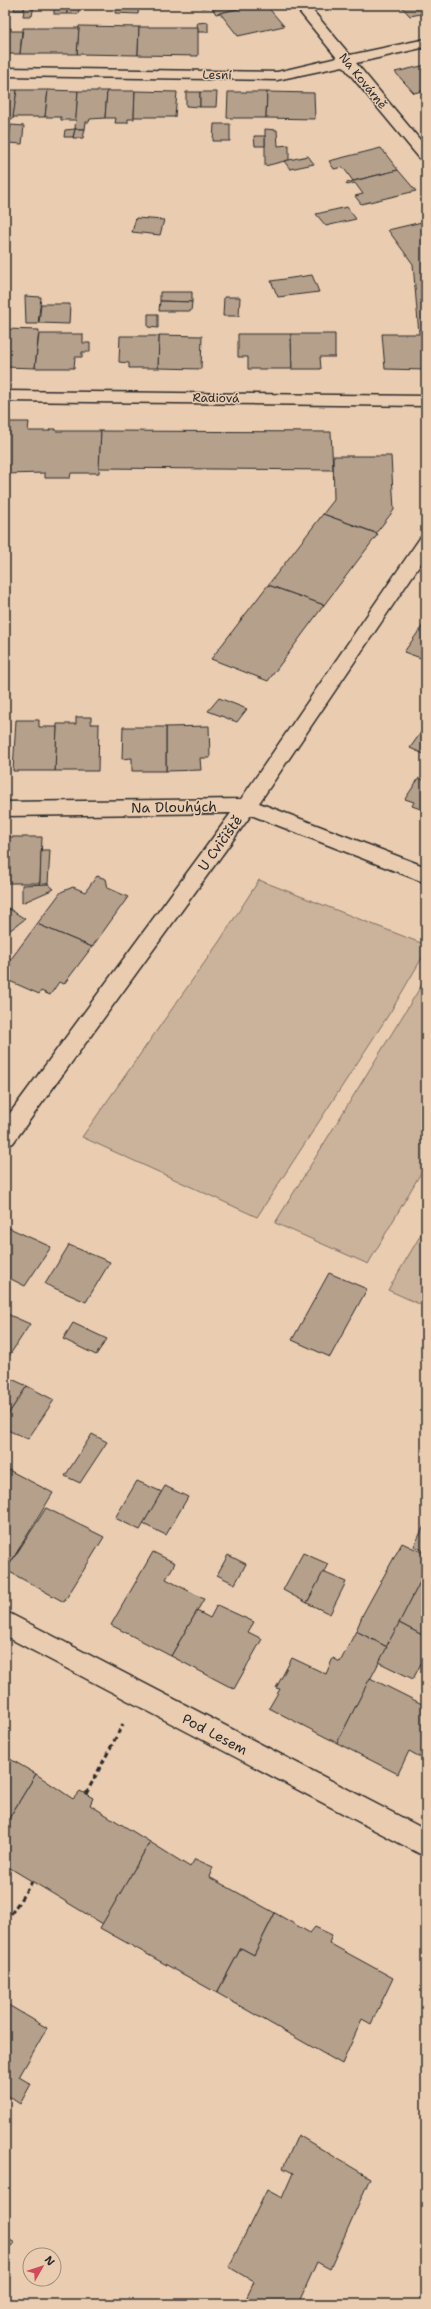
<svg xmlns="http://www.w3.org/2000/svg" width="431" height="2309" viewBox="0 0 431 2309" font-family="'Shantell Sans',sans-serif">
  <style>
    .green { fill: #cbb29b; stroke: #7b6e63 }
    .building { fill: #b5a08c; stroke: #2b2b2b }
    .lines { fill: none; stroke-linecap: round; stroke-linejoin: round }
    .minor-casing { stroke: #2b2b2b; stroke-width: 3 }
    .path { stroke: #2b2b2b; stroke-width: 3; stroke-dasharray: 5 3.5; stroke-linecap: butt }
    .minor { fill: #eacdb1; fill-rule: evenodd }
    .labels { text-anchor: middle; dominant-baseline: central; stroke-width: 3; stroke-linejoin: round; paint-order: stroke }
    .far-street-label { font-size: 12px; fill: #2b2b2b; stroke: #eacdb1 }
    .street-label { font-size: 14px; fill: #2b2b2b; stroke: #eacdb1 }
  </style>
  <rect width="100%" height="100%" fill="#eacdb1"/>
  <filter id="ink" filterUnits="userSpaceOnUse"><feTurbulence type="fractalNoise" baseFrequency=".025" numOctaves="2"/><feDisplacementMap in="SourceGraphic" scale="8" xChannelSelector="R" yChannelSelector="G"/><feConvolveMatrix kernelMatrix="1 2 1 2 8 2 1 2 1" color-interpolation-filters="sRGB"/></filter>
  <g filter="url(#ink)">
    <g class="green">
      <path d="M259,880L426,945V951L391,1011L257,1217L82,1137L219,942Z"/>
      <path d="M426,978V1164L368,1264L275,1223Z"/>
      <path d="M426,1226V1307L388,1290Z"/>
    </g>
    <g class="building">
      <path d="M15,5H25L24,10H14Z"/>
      <path d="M25,5H34L32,16H23Z"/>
      <rect x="54" y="5" width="13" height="9"/>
      <path d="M67,5H80L78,14H67Z"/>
      <path d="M200,5H255L216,14L211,6L202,8Z"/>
      <path d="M255,5H266L284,26L238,36L220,13Z"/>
      <path d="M400,5H426V13L410,16Z"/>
      <path d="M116,6H139L138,14L115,13Z"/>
      <path d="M208,22V32H198L197,23Z"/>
      <path d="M79,26L139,27L138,55L77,54Z"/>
      <path d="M139,27H198V56L138,55Z"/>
      <path d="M5,28H11V31H22L20,54H5Z"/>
      <path d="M23,28H79L77,54H20Z"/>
      <path d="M426,65V90L414,93L395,72Z"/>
      <path d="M5,90H17L13,119H5Z"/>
      <path d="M17,90H48L45,117H13Z"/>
      <path d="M48,90L78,91L76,120H61V117H45Z"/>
      <path d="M78,91H107L105,118L90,119L89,122H86L85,129H75Z"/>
      <path d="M107,91H135L134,119H128V123H115L116,118H105Z"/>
      <path d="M135,91L177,92L175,117H134Z"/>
      <path d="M186,92H200V107L186,106Z"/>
      <path d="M200,92H217L216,107H200Z"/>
      <path d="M228,92H267L266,118H227Z"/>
      <path d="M267,92L314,93L315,119L266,118Z"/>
      <path d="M214,124H230V141H213Z"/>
      <path d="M11,125L24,126L22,144L8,143Z"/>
      <path d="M75,129H85L83,138H73Z"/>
      <path d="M75,129L73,137H64L65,130Z"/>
      <path d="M265,129L277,130L278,146L289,145V160L265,166Z"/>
      <path d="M254,136H265V146H255Z"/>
      <path d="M381,148L398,170L353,181L343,167L334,169L329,161Z"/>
      <path d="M308,156L314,164L290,169L284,161Z"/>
      <path d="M398,170L416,191L361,204L355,196L363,194L355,183L347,185L346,183Z"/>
      <path d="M347,207L356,219L326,226L316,214Z"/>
      <path d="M136,218L164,220L160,235L132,232Z"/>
      <path d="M426,221V370L385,369L382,334H419L413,264L388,230Z"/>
      <path d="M312,275L319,292L278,297L271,281Z"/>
      <path d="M160,292H192V302L160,301Z"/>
      <path d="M25,296L41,297L38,324H26Z"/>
      <path d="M224,297H240L239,316H223Z"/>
      <path d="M160,301L192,302L191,311H159Z"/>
      <path d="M41,304H70L69,324L39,323Z"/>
      <path d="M148,314H158V328L148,327Z"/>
      <path d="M5,329L39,330L35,368L5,367Z"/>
      <path d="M39,334H83V343H90V352H82V357H75L74,368H35Z"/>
      <path d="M238,334H291L292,369H248V357H238Z"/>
      <path d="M291,334H335V357H320L321,369H292Z"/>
      <path d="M159,335L202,336L201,369L158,368Z"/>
      <path d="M120,336H159L158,368H129V363L119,362Z"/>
      <path d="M5,422H29L28,431H49L50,429H56V431H101L99,473H71L70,478H45V473L5,474Z"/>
      <path d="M101,431L331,432L333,470L99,468Z"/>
      <path d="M333,456H391L394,510L376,533L323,514L334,500Z"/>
      <path d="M323,514L378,534L324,605L268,585Z"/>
      <path d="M268,585L324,605L268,681L211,659Z"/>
      <path d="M426,621V660L404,652Z"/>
      <path d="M219,698L247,709L237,722L208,711Z"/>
      <path d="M76,717H91V724H99L98,771H55L57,724H76Z"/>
      <path d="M16,720H39V727H57L55,771H13Z"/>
      <path d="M426,725V755L410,748Z"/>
      <path d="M209,726L210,758H200L201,770L166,771V727Z"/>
      <path d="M123,727H166V771H132V758L122,759Z"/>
      <path d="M419,778L426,781V811L412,806L414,802L405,799Z"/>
      <path d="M5,837H8L5,886Z"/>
      <path d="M8,837H42L40,883H5Z"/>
      <path d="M41,850H50L48,884L38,885L40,883Z"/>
      <path d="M97,876L106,879L108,888L128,897L92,947L37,924L61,892L73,887L85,892Z"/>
      <path d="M48,884L54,889L22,903V885Z"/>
      <path d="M5,906L25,919L5,934Z"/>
      <path d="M37,924L92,947L64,984L59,982L50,995L41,991L39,994L5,979V967Z"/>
      <path d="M5,1226L51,1247L25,1286L5,1276Z"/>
      <path d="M69,1245L110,1262L86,1302L45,1284Z"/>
      <path d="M329,1273L367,1289L330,1357L292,1340Z"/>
      <path d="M5,1313L30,1324L9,1356L5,1354Z"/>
      <path d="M73,1323L107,1339L96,1355L63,1339Z"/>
      <path d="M5,1376L27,1386L5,1419Z"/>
      <path d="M27,1386L54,1400L28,1439L5,1429V1419Z"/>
      <path d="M92,1434L107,1442L80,1483L65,1476Z"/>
      <path d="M5,1468L53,1493L6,1570H5Z"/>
      <path d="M137,1481L162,1492L140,1530L115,1518Z"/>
      <path d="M165,1486L188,1497L166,1535L143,1524Z"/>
      <path d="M46,1508L104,1537L64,1602L6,1570Z"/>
      <path d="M426,1522V1552L414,1546Z"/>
      <path d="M402,1543L426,1554V1571L387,1647L356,1631L363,1614Z"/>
      <path d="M153,1552L175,1563L166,1579L204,1599L171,1656L111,1625Z"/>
      <path d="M303,1553L328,1564L307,1603L283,1590Z"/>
      <path d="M228,1555L246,1564L235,1584L217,1575Z"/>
      <path d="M426,1571V1587L419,1584Z"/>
      <path d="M323,1572L346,1582L330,1614L307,1603Z"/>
      <path d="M419,1584L426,1587V1637L399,1623Z"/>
      <path d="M217,1605L254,1622L248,1632L262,1639L234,1689L171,1656L197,1611L210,1618Z"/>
      <path d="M399,1623L426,1637V1654L413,1679L378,1662Z"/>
      <path d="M356,1631L387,1647L337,1743L269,1708L280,1689L276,1688L292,1658L326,1674L333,1658L340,1662Z"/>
      <path d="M370,1678L426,1706V1750L422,1758L409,1751L398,1774L337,1743Z"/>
      <path d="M5,1756L36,1774L5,1825Z"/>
      <path d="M36,1774L73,1799L80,1791L93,1798L90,1805L150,1842L103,1924L5,1865V1825Z"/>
      <path d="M150,1842L190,1867L195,1859L213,1867L209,1877L275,1913L254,1955L241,1948L217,1993L100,1928Z"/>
      <path d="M275,1913L310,1933L315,1927L332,1935L329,1943L393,1978L371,2024L362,2019L342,2064L217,1993L241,1948L254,1955Z"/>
      <path d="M5,2003L47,2028L19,2077L31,2084L20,2104L8,2096L5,2102Z"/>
      <path d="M298,2135L370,2178L330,2269L317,2262L298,2304H246L245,2301L254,2282L229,2267L267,2190L282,2198L293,2173L283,2168Z"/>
      <path d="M5,2237L15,2243L5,2250Z"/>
    </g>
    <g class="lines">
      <g class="minor-casing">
        <g id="minor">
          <path d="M294,5H308L350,55L426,39V47L356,63L426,147V162L421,160L343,66L277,80L5,76V68L277,72L337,58Z"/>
          <path d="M5,391L426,396V406L5,401Z"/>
          <path d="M426,536V556L259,803L426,867V883L251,815L13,1143L5,1146V1120L231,813L5,816V802L241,799L420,538Z"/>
          <path d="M5,1611L426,1830V1857L5,1636Z"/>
        </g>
      </g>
      <g class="path">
        <path d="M86,1794L123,1724"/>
        <path d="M11,1914L32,1882"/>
      </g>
      <use href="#minor" class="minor"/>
    </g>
  </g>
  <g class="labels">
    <g class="far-street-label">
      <text transform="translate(217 75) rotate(1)">Lesní</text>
      <text transform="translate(363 81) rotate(51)">Na Kovárně</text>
      <text transform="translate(216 398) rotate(1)">Radiová</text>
    </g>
    <g class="street-label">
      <text transform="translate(174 807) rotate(-1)">Na Dlouhých</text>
      <text transform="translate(220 843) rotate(-54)">U Cvičiště</text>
      <text transform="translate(215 1734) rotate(28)">Pod Lesem</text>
    </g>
  </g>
  <rect width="431" height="2309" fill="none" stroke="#eacdb1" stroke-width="20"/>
  <rect x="10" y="10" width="411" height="2289" fill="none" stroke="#2b2b2b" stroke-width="1.5" filter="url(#ink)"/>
  <g transform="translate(42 2267) rotate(51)"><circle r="19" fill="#eacdb1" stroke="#9e8c7b"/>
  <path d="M0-3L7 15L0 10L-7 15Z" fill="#d1495b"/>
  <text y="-6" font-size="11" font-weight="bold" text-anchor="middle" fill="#2b2b2b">N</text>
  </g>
</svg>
